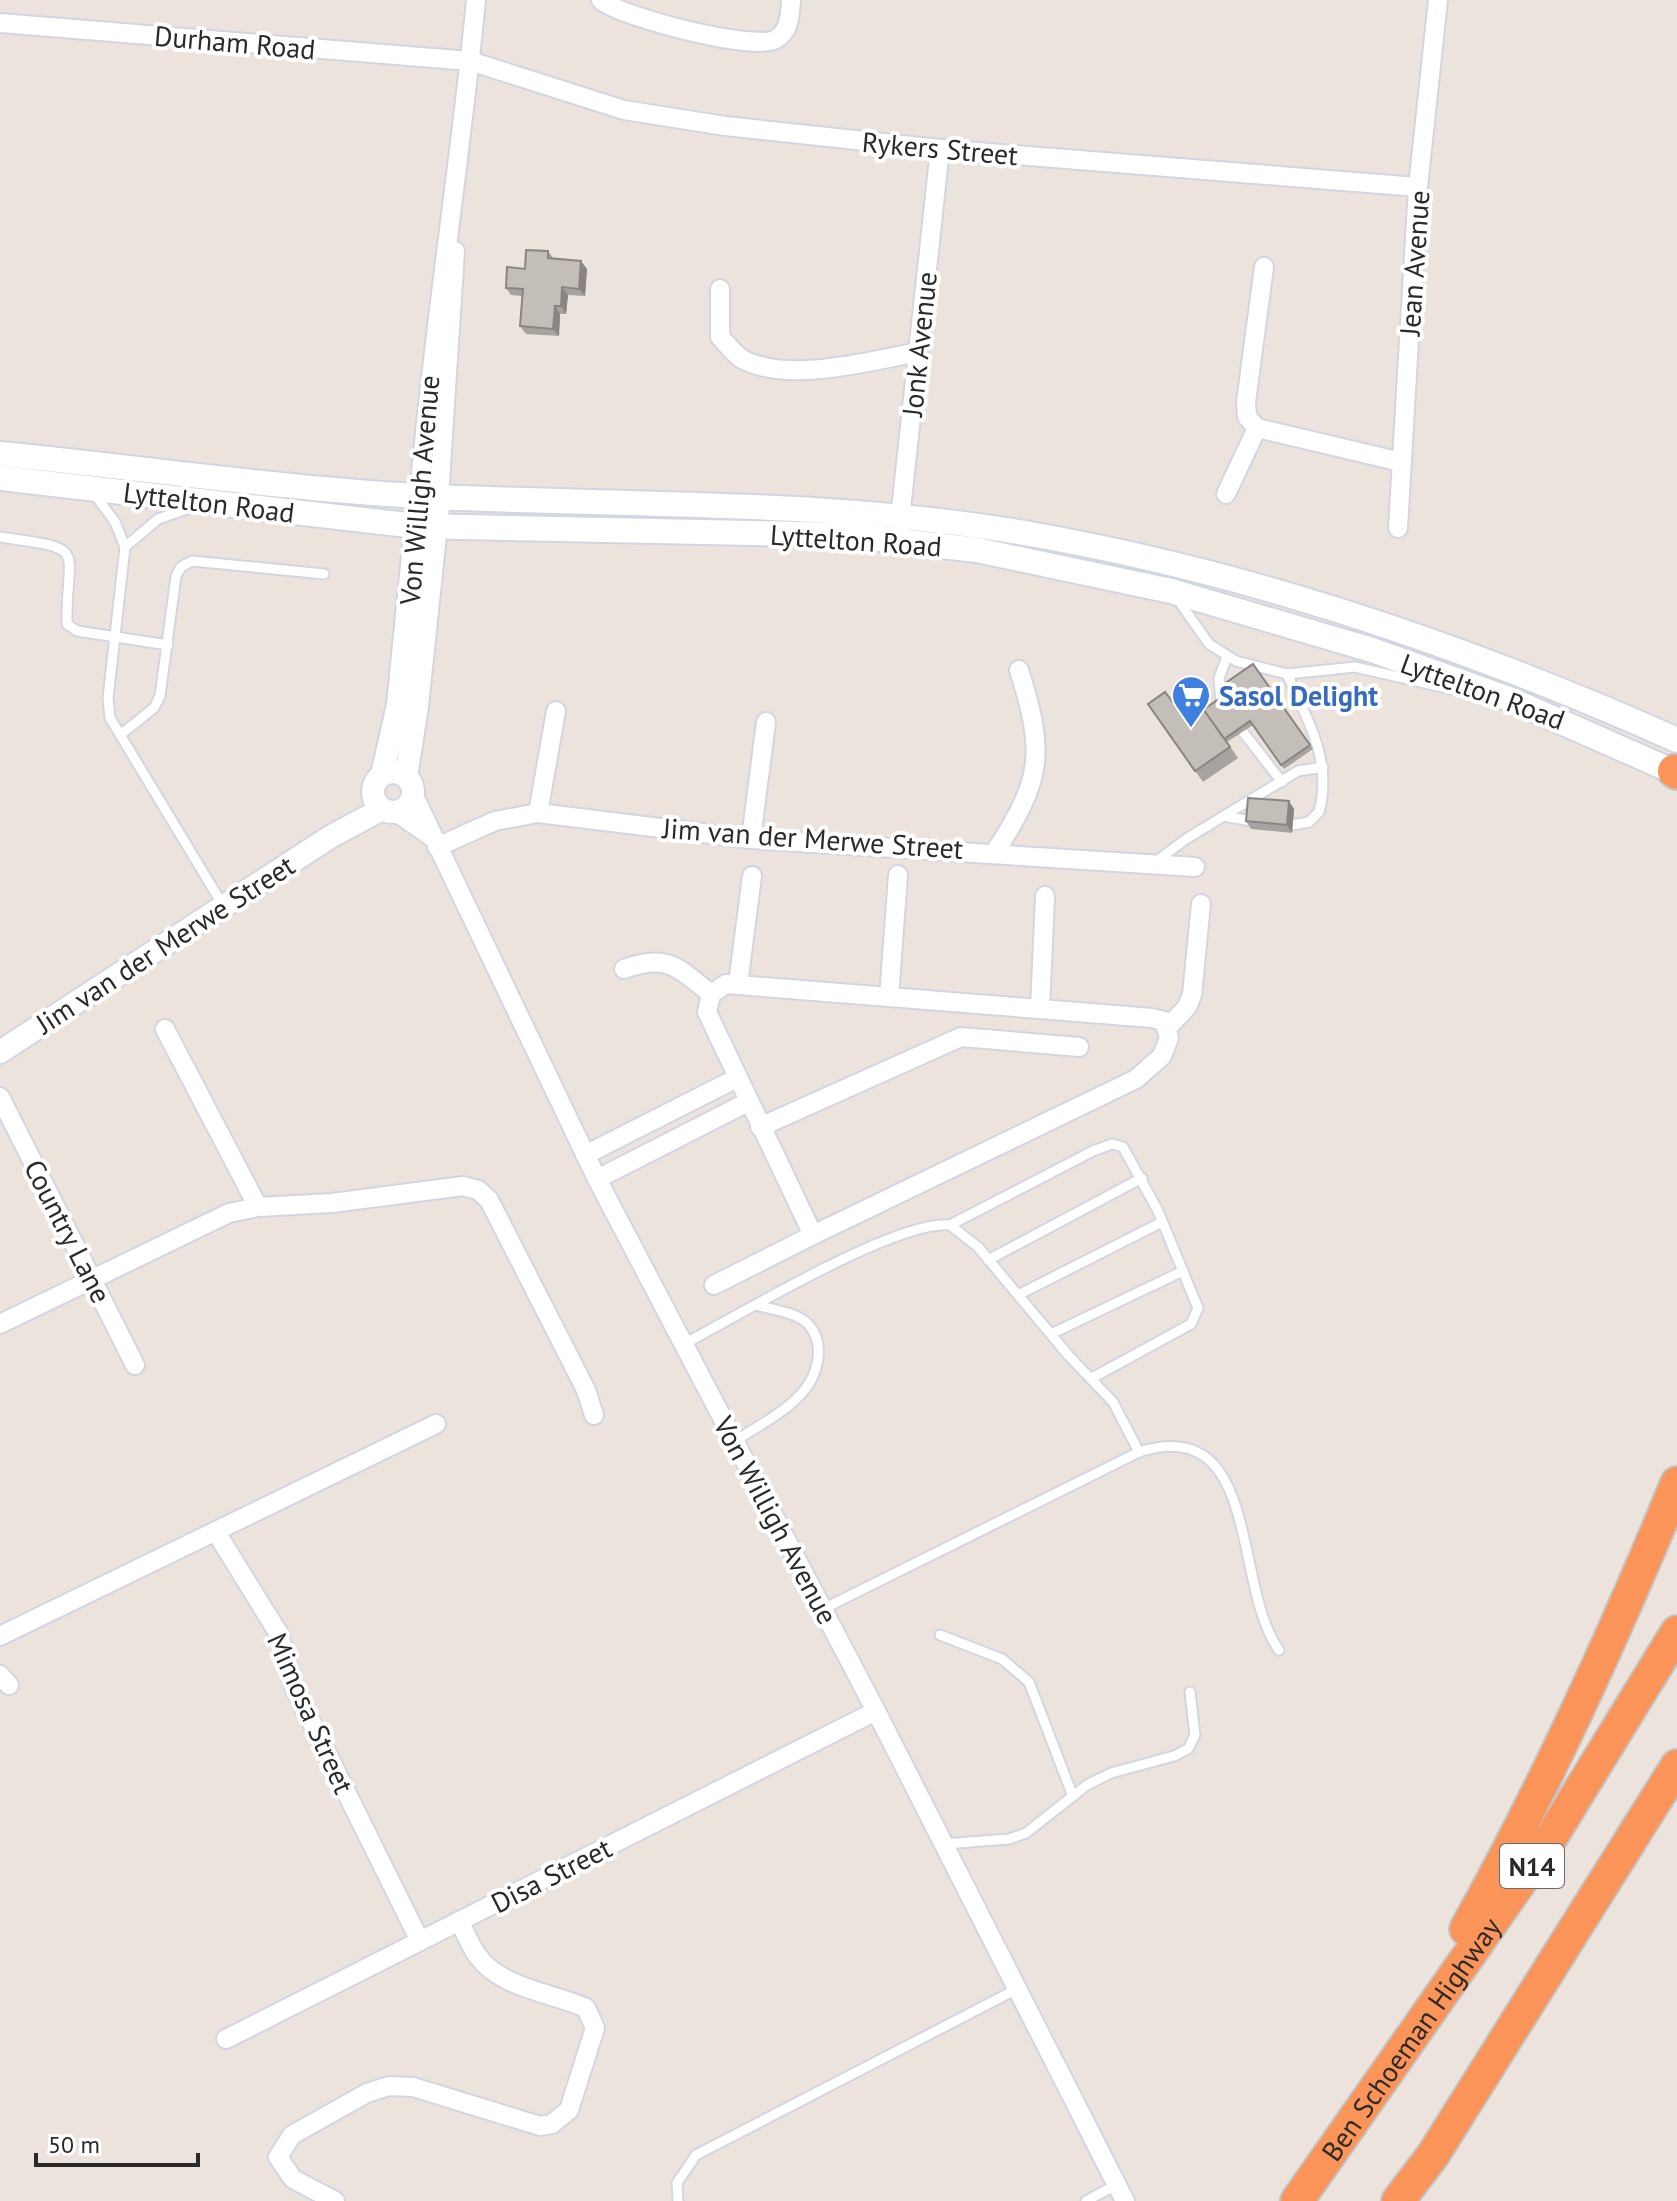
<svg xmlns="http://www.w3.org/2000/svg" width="1677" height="2201" viewBox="0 0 1677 2201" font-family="'PT Sans',sans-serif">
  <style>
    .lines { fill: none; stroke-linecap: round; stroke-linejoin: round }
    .service-casing { stroke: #d1d6e2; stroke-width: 13 }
    .minor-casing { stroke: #d1d6e2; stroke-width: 22 }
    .tertiary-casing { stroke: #d1d6e2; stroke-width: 26 }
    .secondary-casing { stroke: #d1d6e2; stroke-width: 28 }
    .motorway-casing { stroke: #c3c3c3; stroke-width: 36 }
    .service { stroke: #fff; stroke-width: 9 }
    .minor { stroke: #fff; stroke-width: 18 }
    .tertiary { stroke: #fff; stroke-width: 22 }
    .secondary { stroke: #fff; stroke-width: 24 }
    .motorway { stroke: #fb9458; stroke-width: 32 }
    .wall { fill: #a9a39f }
    .shaded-wall { fill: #898582 }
    .building { fill: #c4beb9; stroke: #898582; stroke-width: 2 }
    .labels { text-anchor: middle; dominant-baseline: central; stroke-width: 8; stroke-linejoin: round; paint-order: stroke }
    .shield { fill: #fff; stroke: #6a6a6a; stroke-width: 2 }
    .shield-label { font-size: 26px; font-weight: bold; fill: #2a2a2a }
    .street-label { font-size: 28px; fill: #2a2a2a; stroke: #fff }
    .shop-label { font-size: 28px; font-weight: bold; fill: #366cbe; stroke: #fff; text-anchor: start }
  </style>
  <rect width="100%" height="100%" fill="#ece4dc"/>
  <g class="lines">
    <g class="service-casing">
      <g id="service">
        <path d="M93,492L115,522L125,547L108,698L110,718L224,907"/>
        <path d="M0,537C91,550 66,545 67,624L77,631L168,645"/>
        <path d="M125,547L158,519L193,507"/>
        <path d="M1176,597L1209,644L1236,661L1287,674L1355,667L1451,689"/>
        <path d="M1287,674C1307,718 1333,762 1319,812L1309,822L1292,825"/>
        <path d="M1221,703L1219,678L1227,657"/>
        <path d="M1243,732L1282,782"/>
        <path d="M120,735L154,708L160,696L176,576L181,567L192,561L324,574"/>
        <path d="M1228,817L1252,821"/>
        <path d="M1154,863L1186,839L1298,771L1323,767"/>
        <path d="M950,1225L1093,1151L1112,1144L1123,1147L1158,1211L1198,1308L1191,1324L1092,1378"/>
        <path d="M988,1260L1142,1178"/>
        <path d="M1018,1295L1162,1222"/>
        <path d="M1051,1334L1183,1271"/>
        <path d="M684,1344C739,1315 896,1220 950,1225L978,1247L1069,1356L1113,1402L1139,1452"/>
        <path d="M735,1441C756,1427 784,1413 801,1394C818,1376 826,1345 809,1325C797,1312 773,1310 756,1305"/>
        <path d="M823,1609L1139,1452C1262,1413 1232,1586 1279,1650"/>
        <path d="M940,1635L1002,1659L1029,1682L1072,1794"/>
        <path d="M944,1844L1009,1839L1026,1833L1087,1785L1111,1773L1174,1756L1188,1749L1195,1735L1190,1692"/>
        <path d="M678,2201L677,2183L696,2155L1017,1989"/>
        <path d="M1086,2201L1116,2185"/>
      </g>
    </g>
    <g class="minor-casing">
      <g id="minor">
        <path d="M601,0C620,17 756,52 776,39C790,31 790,14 791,0"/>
        <path d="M0,23L470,61L624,110L725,126L940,149L1418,187"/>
        <path d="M1264,267L1246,402L1247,417L1257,428L1401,462"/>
        <path d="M720,289V337C726,343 734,354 742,359C787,384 870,361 918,352"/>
        <path d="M1226,494L1257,428"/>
        <path d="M419,496C433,329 460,166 476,0"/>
        <path d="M439,497L455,251"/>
        <path d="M899,528L940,149"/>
        <path d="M1398,528L1418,187L1438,0"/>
        <path d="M413,794L597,1179L876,1711L1125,2201"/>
        <path d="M396,812L432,837"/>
        <path d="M538,813L556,711"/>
        <path d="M751,839L766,722"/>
        <path d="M437,847L495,821L538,813L751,839L1195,867"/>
        <path d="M995,852C1043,778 1045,753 1019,670"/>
        <path d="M624,969C668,953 678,968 711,994"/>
        <path d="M726,984L1152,1018L1164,1021L1169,1038L1162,1056L1136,1079L813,1235L707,1012L711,994Z"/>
        <path d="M738,984L752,876"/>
        <path d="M889,997L898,875"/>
        <path d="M1040,1009L1045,896"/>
        <path d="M1167,1028L1187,1007L1192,995L1201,904"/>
        <path d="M165,1029L258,1207"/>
        <path d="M0,1097L135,1365"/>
        <path d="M760,1127L961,1037L1079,1047"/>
        <path d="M585,1155L737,1078"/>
        <path d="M597,1179L748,1102"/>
        <path d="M714,1285L813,1235"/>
        <path d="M0,1324L229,1213L258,1207L332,1203L463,1186L478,1190L489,1200L586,1390L594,1415"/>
        <path d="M216,1532L279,1634L294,1687L420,1941"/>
        <path d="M0,1636L436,1424"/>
        <path d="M0,1675L9,1685"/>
        <path d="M226,2039L876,1711"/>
        <path d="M335,2201L293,2179L278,2157L292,2135L367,2093L389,2086L413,2087L540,2126L552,2124L569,2110L595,2028L586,2008C551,1992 501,1989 477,1955C470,1945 465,1932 459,1921"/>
      </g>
    </g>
    <g class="tertiary-casing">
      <g id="tertiary">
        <circle cx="393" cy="792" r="20"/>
        <path d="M382,775L398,705L419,496"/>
        <path d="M406,777L417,706L439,497"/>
        <path d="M0,1052L330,837L382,809"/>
      </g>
    </g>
    <g class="secondary-casing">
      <g id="secondary">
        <path d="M0,454C145,468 291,490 437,497C634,506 836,500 1030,534C1253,573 1471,648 1677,740"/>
        <path d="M0,478L416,526L846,535L977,550L1171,591L1372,650L1509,699L1677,773"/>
      </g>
    </g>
    <g class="motorway-casing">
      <g id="motorway">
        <path d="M1674,771L1677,773"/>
        <path d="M1466,1929C1546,1785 1614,1636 1677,1483"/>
        <path id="s1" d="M1297,2201L1550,1839L1677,1632"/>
        <path d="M1398,2201L1433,2155L1677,1766"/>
      </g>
    </g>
    <use href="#service" class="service"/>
    <use href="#minor" class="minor"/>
    <use href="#tertiary" class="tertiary"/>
    <use href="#secondary" class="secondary"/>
    <use href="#motorway" class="motorway"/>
  </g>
  <g class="wall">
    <path d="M548,251L554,259L587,269L585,296L568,295L566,314H560L559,336L526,334L520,326L522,296L511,295L506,288Z"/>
    <path d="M1253,664L1313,749L1284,769L1253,725L1227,742L1238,758L1203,782L1148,704H1174L1203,710L1230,692Z"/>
    <path d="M1294,809L1292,833L1251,829L1246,821Z"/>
  </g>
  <g class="shaded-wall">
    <path d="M581,261L587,269L585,296L579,289Z"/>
    <path d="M562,287L568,295L566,314L561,306Z"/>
    <path d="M555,306L560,314L559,336L553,329Z"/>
    <path d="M1289,801L1294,809L1292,833L1287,825Z"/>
  </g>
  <g class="building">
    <path d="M526,250L548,251V258L581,261L579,289L562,287L561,306H555L553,329L520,326L523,289L506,288L507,267L525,269Z"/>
    <path d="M1253,664L1310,745L1281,765L1250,721L1224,739L1203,710L1230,691L1224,684Z"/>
    <path d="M1189,689L1230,747L1195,771L1148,704L1165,692L1174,704Z"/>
    <path d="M1248,798L1289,801L1287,825L1246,821Z"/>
  </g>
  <defs>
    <g id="supermarket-pin" transform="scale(2)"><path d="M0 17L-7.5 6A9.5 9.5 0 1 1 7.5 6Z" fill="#3f7fe0" stroke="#fff"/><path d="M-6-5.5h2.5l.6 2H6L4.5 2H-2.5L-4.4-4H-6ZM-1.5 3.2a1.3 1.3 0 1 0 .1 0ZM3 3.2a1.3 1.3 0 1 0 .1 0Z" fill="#fff"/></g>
  </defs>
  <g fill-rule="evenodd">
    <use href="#supermarket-pin" x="1191" y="695"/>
  </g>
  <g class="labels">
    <rect class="shield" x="1500" y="1844" width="64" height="44" rx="6"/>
    <g class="shield-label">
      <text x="1532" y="1866">N14</text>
    </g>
    <g class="street-label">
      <text transform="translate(235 42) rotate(5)">Durham Road</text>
      <text transform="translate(940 148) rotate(5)">Rykers Street</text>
      <text transform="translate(1414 263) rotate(-86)">Jean Avenue</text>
      <text transform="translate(919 344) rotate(-84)">Jonk Avenue</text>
      <text transform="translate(419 490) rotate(-85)">Von Willigh Avenue</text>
      <text transform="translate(209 502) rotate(7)">Lyttelton Road</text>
      <text transform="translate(856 540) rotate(4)">Lyttelton Road</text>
      <text transform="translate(1483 691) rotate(20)">Lyttelton Road</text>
      <text transform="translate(813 838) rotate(4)">Jim van der Merwe Street</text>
      <text transform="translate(165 944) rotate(-33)">Jim van der Merwe Street</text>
      <text transform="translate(68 1231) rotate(63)">Country Lane</text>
      <text transform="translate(776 1520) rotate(62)">Von Willigh Avenue</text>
      <text transform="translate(311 1713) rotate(66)">Mimosa Street</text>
      <text transform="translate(551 1875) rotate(-27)">Disa Street</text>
      <text stroke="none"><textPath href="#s1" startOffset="198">Ben Schoeman Highway</textPath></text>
    </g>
    <g class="shop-label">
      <text x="1219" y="695">Sasol Delight</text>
    </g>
  </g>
  <path d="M36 2153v12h162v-12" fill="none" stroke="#2a2a2a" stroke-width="4"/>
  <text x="48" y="2153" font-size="24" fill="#2a2a2a" stroke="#ffffff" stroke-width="6" paint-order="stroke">50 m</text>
</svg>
